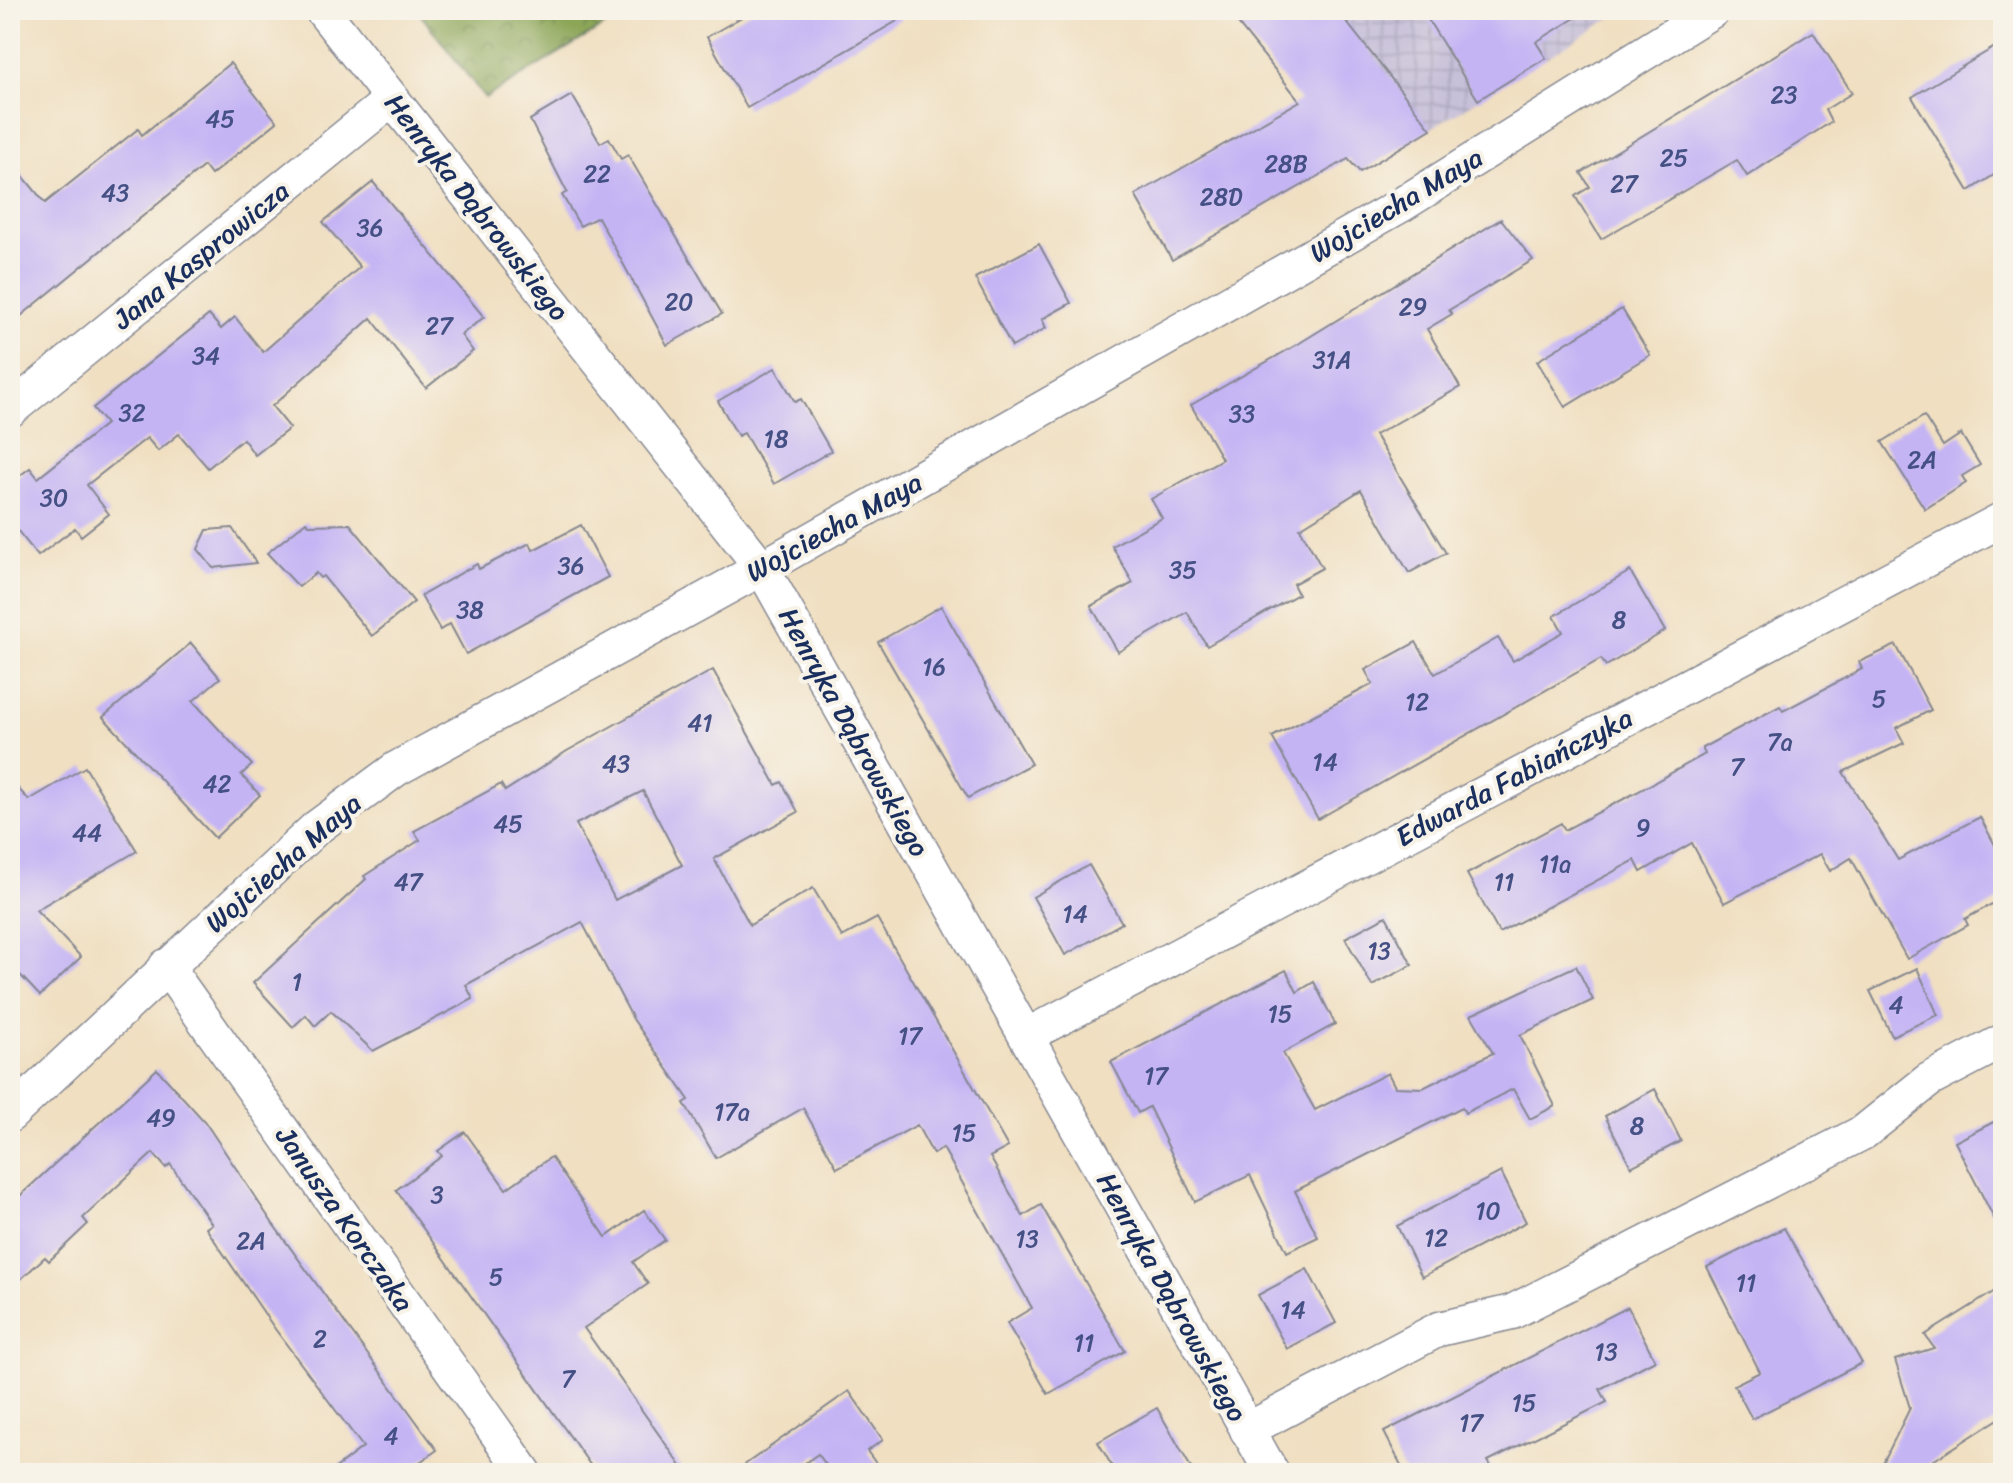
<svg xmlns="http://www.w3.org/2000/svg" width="2013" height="1483" viewBox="0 0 2013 1483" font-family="Sriracha,sans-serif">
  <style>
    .industrial { fill: url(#industrial-grid) }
    .forest { fill: url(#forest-crowns); stroke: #546a5b; stroke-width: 2 }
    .building { fill: #c4b4f4; fill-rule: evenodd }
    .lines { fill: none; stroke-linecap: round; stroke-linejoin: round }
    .minor-casing { stroke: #868790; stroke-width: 37 }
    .minor { stroke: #fff; stroke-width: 34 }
    .labels { text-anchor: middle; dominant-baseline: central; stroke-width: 8; stroke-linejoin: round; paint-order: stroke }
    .number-label { font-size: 24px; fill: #455084 }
    .street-label { font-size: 28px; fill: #1b2f5e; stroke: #f7f3e8 }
  </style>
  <defs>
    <pattern id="industrial-grid" width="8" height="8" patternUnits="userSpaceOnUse" patternTransform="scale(2)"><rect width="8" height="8" fill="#c7c0d9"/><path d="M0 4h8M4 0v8" fill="none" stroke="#aaa5bd"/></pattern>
    <pattern id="forest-crowns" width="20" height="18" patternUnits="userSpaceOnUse" patternTransform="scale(2)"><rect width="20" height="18" fill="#8ca658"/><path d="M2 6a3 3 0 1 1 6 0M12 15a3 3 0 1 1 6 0" fill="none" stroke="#72884c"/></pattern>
  </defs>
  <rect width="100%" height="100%" fill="#f7f3e8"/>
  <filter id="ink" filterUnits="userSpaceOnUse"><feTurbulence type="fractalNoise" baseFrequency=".0125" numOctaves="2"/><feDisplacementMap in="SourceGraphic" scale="16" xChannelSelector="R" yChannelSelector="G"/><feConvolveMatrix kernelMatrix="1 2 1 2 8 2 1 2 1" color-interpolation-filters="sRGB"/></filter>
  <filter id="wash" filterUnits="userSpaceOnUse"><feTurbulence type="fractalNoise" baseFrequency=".006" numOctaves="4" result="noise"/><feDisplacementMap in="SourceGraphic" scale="32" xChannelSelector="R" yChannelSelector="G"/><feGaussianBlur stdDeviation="1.8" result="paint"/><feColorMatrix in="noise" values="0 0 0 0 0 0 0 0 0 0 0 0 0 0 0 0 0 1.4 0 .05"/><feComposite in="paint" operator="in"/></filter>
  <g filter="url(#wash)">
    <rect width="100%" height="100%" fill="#f0dfc1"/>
    <path class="industrial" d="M1227,10H1624L1360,172Z"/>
    <path class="forest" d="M417,10H630L485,98Z"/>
    <g id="blocks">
      <g class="building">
        <path d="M754,10H916L747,108L707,37Z"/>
        <path d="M1227,10H1337L1431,129L1360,172L1348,159L1172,260L1135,195L1300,101Z"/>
        <path d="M1422,10H1588L1536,42L1546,58L1478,100Z"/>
        <path d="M1813,32L1852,93L1825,110L1831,122L1747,176L1737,160L1601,239L1575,196L1590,187L1581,173Z"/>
        <path d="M2003,42V169L1969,191L1912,97Z"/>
        <path d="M230,63L277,122L211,175L204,166L10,325V160L45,203L138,129L142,135Z"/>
        <path d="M572,95L600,143L609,138L621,159L628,155L722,314L667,345L598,217L580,226L562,195L567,192L530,120Z"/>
        <path d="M373,182L484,317L461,335L473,351L426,388L371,318L272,406L290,428L255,455L243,439L208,468L179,434L158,451L147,438L87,485L109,514L81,536L75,528L38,556L10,521V483L30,468L38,478L106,424L93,408L209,315L221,329L235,317L263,352L360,267L323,222Z"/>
        <path d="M1501,219L1533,260L1449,310L1452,314L1427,329L1460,387L1375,435L1446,553L1409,573L1361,490L1300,528L1322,568L1293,584L1298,594L1207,646L1187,612L1118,652L1091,606L1133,583L1112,546L1162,518L1151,499L1222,459L1191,405L1298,344Z"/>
        <path d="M1039,244L1071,303L1042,319L1046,328L1012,347L975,278Z"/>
        <path d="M1622,309L1650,355L1565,407L1537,361Z"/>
        <path d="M775,368L795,402L801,399L831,451L774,484L744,433L738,436L718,401Z"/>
        <path d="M1924,416L1943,446L1961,434L1980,465L1962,476L1966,483L1925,509L1882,442Z"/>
        <path d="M306,522L309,525L350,524L414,602L372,636L323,576L320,578L316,573L299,587L267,553Z"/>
        <path d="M581,525L608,577L466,654L450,624L440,630L421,596L477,564L479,569L530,543L533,550Z"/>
        <path d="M232,528L256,563L213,568L198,549L207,530Z"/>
        <path d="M1630,571L1665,631L1606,666L1601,659L1318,819L1272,737L1373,684L1365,670L1416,642L1435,674L1498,638L1513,661L1563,632L1554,616Z"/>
        <path d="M941,606L1031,764L968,798L878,642Z"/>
        <path d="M191,643L220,678L193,701L252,765L241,775L260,795L215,838L103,717Z"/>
        <path d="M1896,645L1931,710L1896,728L1904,743L1843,772L1898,860L1980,817L2003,860V898L1965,919L1968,925L1907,959L1851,858L1830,871L1820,854L1724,903L1692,843L1641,872L1635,860L1499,933L1467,874L1561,823L1565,830L1637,792L1705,754L1702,748L1780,706L1783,711L1862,669L1859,662Z"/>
        <path d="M713,670L776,785L782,782L798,812L714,859L750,925L813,888L842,937L877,918L1008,1147L990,1157L1023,1216L1041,1205L1125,1351L1048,1394L1007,1323L1032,1308L943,1148L933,1154L917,1125L837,1168L803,1108L716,1158L684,1103L689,1100L633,1019L582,922L466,985L473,999L373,1051L331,1011L315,1026L306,1015L293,1027L253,983L366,879L364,876L420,840L414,831L501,784L505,791L567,751ZM643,791L682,865L615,900L576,824Z"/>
        <path d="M85,767L137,851L36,910L81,957L40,996L10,964V780L29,800Z"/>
        <path d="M1089,865L1122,923L1065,955L1033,897Z"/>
        <path d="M1386,916L1412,965L1372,986L1345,938Z"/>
        <path d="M1576,966L1593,1000L1520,1035L1555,1106L1530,1119L1513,1089L1465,1113L1462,1107L1295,1191L1318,1237L1287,1252L1250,1175L1195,1202L1149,1107L1138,1113L1111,1062L1286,970L1297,992L1314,982L1335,1024L1283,1053L1315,1110L1388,1073L1395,1087L1423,1088L1493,1053L1471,1015Z"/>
        <path d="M1917,968L1938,1015L1892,1036L1870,991Z"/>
        <path d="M157,1069L205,1122L273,1224L437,1450L404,1473H329L363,1447L275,1329L206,1228L212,1224L170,1164L166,1168L153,1153L83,1218L88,1224L49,1261L45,1257L10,1289V1205Z"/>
        <path d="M1655,1089L1681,1141L1631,1167L1605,1116Z"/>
        <path d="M2003,1117V1236L1955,1142Z"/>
        <path d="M465,1132L506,1189L551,1157L606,1237L644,1210L665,1240L633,1262L648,1284L584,1328L686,1473H596L396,1190L442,1156L438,1151Z"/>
        <path d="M1501,1172L1526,1222L1422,1277L1397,1226Z"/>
        <path d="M1784,1228L1862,1363L1752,1419L1734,1385L1760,1372L1707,1267Z"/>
        <path d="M1307,1269L1336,1323L1287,1349L1258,1295Z"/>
        <path d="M2003,1286V1416L1914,1473H1878L1910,1408L1895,1360L1934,1348L1925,1335Z"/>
        <path d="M1628,1307L1655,1360L1600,1389L1607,1402L1488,1461L1495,1473H1405L1384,1432Z"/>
        <path d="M849,1391L883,1440L867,1451L883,1473H832L818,1454L791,1473H733Z"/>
        <path d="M1157,1408L1194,1473H1116L1098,1442Z"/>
      </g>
    </g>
  </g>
  <g filter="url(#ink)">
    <use href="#blocks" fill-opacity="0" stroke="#868790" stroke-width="2"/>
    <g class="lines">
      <g class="minor-casing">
        <g id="minor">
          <path d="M322,10L762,568L1272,1473"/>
          <path d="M10,410L392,99"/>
          <path d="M166,966L525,1473"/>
          <path d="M1026,1036L2003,519"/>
          <path d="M10,1115L316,828L396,769L762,568L1401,205L1713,10"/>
          <path d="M1247,1430L1439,1329L1512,1312L1864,1132L1929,1080L2003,1041"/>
        </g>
      </g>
      <use href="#minor" class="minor"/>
    </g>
  </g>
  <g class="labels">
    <g class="number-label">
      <text x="1784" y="95">23</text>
      <text x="220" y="119">45</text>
      <text x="1674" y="158">25</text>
      <text x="1286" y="164">28B</text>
      <text x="597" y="174">22</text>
      <text x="1624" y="184">27</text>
      <text x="115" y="193">43</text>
      <text x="1221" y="197">28D</text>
      <text x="370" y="228">36</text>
      <text x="679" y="302">20</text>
      <text x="1413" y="307">29</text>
      <text x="439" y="326">27</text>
      <text x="206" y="356">34</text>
      <text x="1332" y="360">31A</text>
      <text x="132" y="413">32</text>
      <text x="1242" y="414">33</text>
      <text x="776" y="439">18</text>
      <text x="1922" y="460">2A</text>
      <text x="54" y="498">30</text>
      <text x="571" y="566">36</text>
      <text x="1183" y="570">35</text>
      <text x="470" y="610">38</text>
      <text x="1619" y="620">8</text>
      <text x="934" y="667">16</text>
      <text x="1879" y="699">5</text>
      <text x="1417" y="702">12</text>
      <text x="700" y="723">41</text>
      <text x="1780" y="742">7a</text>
      <text x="1325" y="762">14</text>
      <text x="616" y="764">43</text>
      <text x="1737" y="767">7</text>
      <text x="217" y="784">42</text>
      <text x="508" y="824">45</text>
      <text x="1643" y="828">9</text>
      <text x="87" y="833">44</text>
      <text x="1555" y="864">11a</text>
      <text x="408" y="882">47</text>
      <text x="1504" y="882">11</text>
      <text x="1075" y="914">14</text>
      <text x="1379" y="951">13</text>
      <text x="297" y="982">1</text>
      <text x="1896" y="1005">4</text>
      <text x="1280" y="1014">15</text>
      <text x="910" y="1036">17</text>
      <text x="1156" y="1076">17</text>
      <text x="732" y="1112">17a</text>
      <text x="161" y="1118">49</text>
      <text x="1637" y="1126">8</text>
      <text x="964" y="1133">15</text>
      <text x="437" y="1195">3</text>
      <text x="1488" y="1211">10</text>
      <text x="1436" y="1238">12</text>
      <text x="1027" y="1239">13</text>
      <text x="251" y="1241">2A</text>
      <text x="496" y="1277">5</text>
      <text x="1746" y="1283">11</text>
      <text x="1293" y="1310">14</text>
      <text x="320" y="1339">2</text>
      <text x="1084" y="1343">11</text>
      <text x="1606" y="1352">13</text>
      <text x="568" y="1379">7</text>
      <text x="1524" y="1403">15</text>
      <text x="1471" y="1423">17</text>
      <text x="391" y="1436">4</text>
    </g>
    <g class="street-label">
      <text transform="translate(1396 205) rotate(-31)">Wojciecha Maya</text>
      <text transform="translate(477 207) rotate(52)">Henryka Dąbrowskiego</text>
      <text transform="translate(201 255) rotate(-39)">Jana Kasprowicza</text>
      <text transform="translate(834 527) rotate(-29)">Wojciecha Maya</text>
      <text transform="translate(854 732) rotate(61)">Henryka Dąbrowskiego</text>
      <text transform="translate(1514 777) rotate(-28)">Edwarda Fabiańczyka</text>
      <text transform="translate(283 863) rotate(-41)">Wojciecha Maya</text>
      <text transform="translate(345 1219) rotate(55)">Janusza Korczaka</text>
      <text transform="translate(1172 1297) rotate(61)">Henryka Dąbrowskiego</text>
    </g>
  </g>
  <rect width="2013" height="1483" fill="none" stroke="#f7f3e8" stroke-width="40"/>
</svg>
